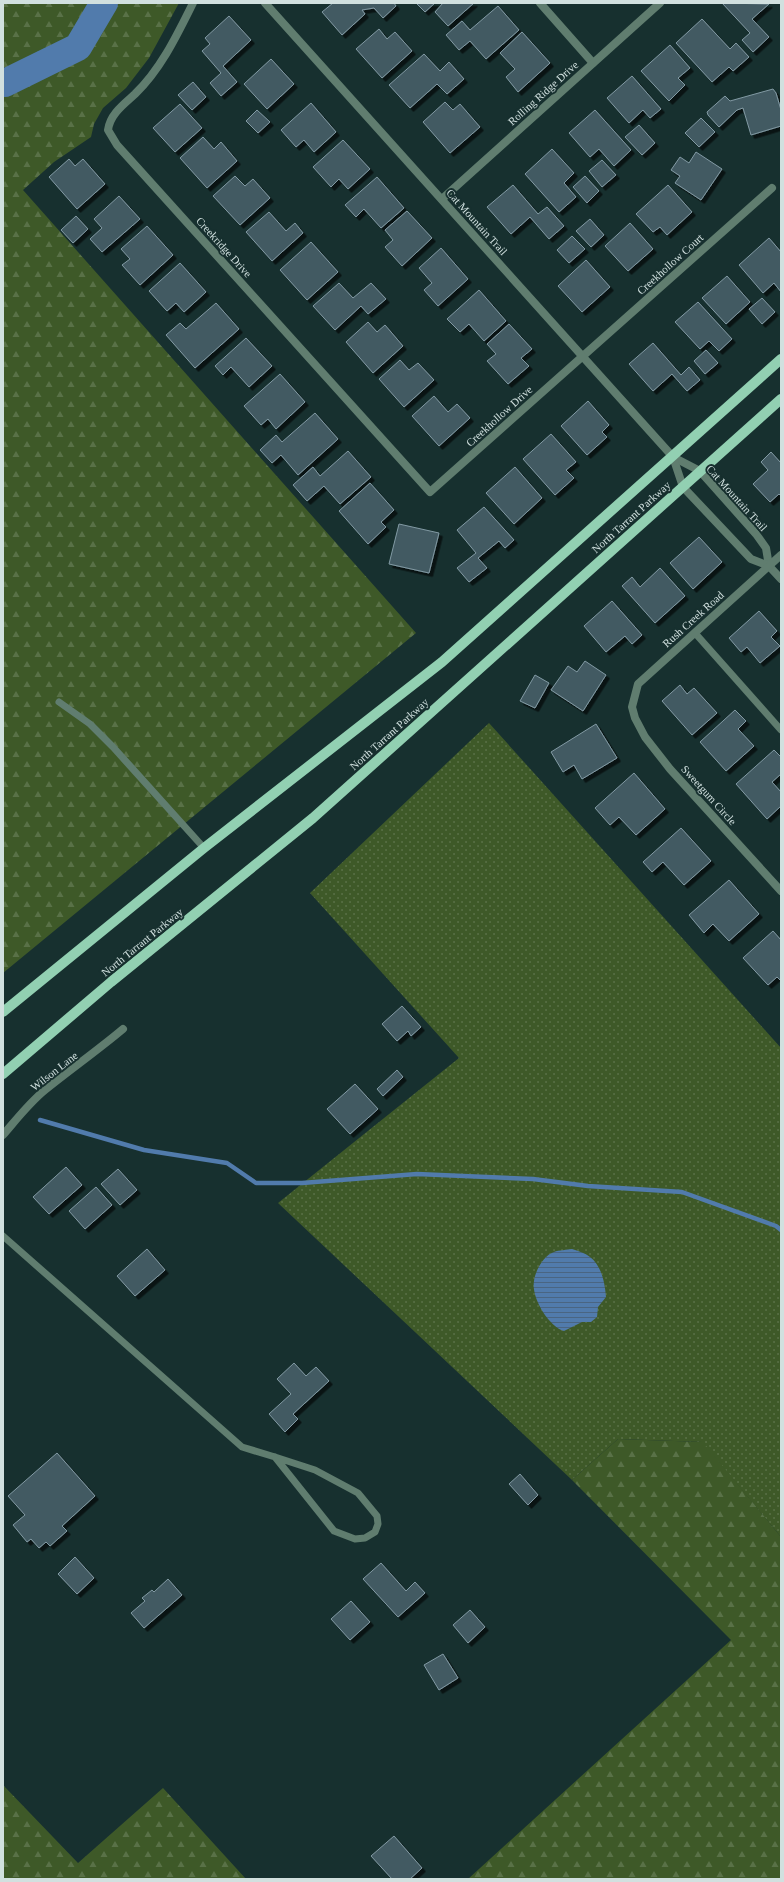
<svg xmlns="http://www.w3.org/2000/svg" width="784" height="1882" viewBox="0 0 784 1882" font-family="'Times New Roman',serif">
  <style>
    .grass { fill: url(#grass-dots) }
    .forest { fill: url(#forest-firs) }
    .water { fill: url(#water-rules) }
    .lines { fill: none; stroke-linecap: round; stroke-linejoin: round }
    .stream { stroke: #517bac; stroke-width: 4.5 }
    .river { stroke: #517bac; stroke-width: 28 }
    .building { fill: #435a62; stroke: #829aa4; filter: url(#shadow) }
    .service { stroke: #607d6f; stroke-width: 7 }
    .minor { stroke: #607d6f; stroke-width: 8 }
    .primary { stroke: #92d0b2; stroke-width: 10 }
    .labels { text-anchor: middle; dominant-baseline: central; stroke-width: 4; stroke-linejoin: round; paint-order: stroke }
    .street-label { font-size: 11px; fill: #d1e0df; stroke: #17302f }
  </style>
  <defs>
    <pattern id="grass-dots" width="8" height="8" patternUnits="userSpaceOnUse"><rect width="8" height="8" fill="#3e5928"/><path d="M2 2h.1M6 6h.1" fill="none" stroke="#597147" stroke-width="1.8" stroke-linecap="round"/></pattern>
    <pattern id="forest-firs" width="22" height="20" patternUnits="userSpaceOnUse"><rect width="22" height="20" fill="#3e5928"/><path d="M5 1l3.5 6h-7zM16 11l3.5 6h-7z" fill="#597147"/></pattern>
    <pattern id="water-rules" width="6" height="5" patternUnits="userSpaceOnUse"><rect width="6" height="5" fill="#517bac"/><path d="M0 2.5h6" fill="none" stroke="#4a6582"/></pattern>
    <filter id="shadow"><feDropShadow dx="3.5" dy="3.5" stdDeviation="0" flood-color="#0009"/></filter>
  </defs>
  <rect width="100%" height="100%" fill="#17302f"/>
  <path class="grass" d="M489,723L781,1048V1537L702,1442L618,1439L572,1480L278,1203L459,1058L310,893Z"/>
  <g class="forest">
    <path d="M3,3H179L149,58L126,88L103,108L94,124L91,137L54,162L23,190L416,633L3,973Z"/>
    <path d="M618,1439L703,1442L781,1537V1879H468L731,1640L572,1480Z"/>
    <path d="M3,1785L78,1863L163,1788L246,1879H3Z"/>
  </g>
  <path class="water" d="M572,1249C578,1251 585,1253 590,1257C602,1266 605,1284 606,1297L598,1307L597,1317L591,1322H582L564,1331C548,1326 531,1297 534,1281C535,1271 544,1255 554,1252C559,1250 567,1250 572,1249Z"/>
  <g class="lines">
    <path class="stream" d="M40,1120L144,1150L227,1163L256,1183H302L417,1174L533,1179L588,1186L682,1192L776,1226L781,1230"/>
    <path class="river" d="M3,82L5,83L78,47L104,3"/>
  </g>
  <g class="building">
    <path d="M333,3H394L396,6L383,18L374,8L362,10L365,14L342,35L322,12Z"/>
    <path d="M416,3H435L425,12Z"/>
    <path d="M443,3H474L448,26L435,12Z"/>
    <path d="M722,3L769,4L752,19L769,37L753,52L742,40L750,33Z"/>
    <path d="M498,6L519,30L486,59L470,41L459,50L446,35L462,21L470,30Z"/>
    <path d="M229,16L251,40L223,66L237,82L221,96L210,83L221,73L202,51L210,44L205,38Z"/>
    <path d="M702,19L730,49L736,43L749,57L733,71L729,67L712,82L676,43Z"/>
    <path d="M379,29L387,39L395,32L412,51L382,78L356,49Z"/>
    <path d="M522,32L550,63L518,92L506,77L515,69L500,53Z"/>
    <path d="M670,45L690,68L678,78L685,85L669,101L641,71Z"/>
    <path d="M424,54L440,71L449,62L464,79L447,94L437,84L410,108L389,85Z"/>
    <path d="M271,59L294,84L267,109L244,84Z"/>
    <path d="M632,76L661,109L650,118L643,110L629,123L607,98Z"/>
    <path d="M193,82L206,97L192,110L178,95Z"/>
    <path d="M773,89L776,93L781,110V126L751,135L743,108L737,110L719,127L708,115L707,112L725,96L730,101Z"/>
    <path d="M445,102L453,110L460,104L480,127L450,153L423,122Z"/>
    <path d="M311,103L336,132L314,152L304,140L296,147L281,130Z"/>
    <path d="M180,104L202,128L175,152L153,128Z"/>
    <path d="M257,110L270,122L258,133L246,121Z"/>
    <path d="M595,110L631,150L614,166L599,149L590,157L569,133Z"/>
    <path d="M701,118L715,132L699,147L685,133Z"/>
    <path d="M639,125L655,143L642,155L625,137Z"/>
    <path d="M203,137L214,149L221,142L237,161L207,188L180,158Z"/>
    <path d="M343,140L370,169L348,189L339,179L331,187L313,167Z"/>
    <path d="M552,149L574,173L564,183L576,197L559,212L525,174Z"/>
    <path d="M696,152L722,169L701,200L675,183L680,176L671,170L680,157L689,163Z"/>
    <path d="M69,159L75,166L83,159L105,184L77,209L49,177Z"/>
    <path d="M602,160L616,175L602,187L589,171Z"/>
    <path d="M235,176L245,186L253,179L270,198L240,225L213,196Z"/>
    <path d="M585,176L599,191L587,203L573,187Z"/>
    <path d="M377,177L404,208L381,228L364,209L356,217L345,205Z"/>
    <path d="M513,185L538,214L547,207L564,226L549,239L530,217L511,234L487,207Z"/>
    <path d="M668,185L692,212L667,235L660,227L653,232L636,214Z"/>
    <path d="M119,196L140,219L102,252L90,239L102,228L94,219Z"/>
    <path d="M407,211L432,238L402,266L385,247L393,240L385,230Z"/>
    <path d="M269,212L286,231L295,223L303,233L272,261L246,232Z"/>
    <path d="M76,216L88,229L73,243L61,230Z"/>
    <path d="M590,219L604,235L591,247L576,231Z"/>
    <path d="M630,223L653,249L628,271L605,246Z"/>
    <path d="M147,226L173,255L140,285L122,265L130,259L121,249Z"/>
    <path d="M572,236L585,249L569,263L557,250Z"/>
    <path d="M769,238L781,252V292L774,283L763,293L739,265Z"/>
    <path d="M311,242L338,272L307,300L280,270Z"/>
    <path d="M441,248L468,279L438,306L424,290L432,283L419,268Z"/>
    <path d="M586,260L610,287L582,312L558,286Z"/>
    <path d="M180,263L206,292L184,312L176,303L167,311L149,291Z"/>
    <path d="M727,276L750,302L726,324L702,298Z"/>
    <path d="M339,283L353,298L371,283L386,299L368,314L361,306L335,330L313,306Z"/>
    <path d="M479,290L506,321L484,341L469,324L460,332L447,319Z"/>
    <path d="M762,298L775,312L762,324L749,309Z"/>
    <path d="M698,302L732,339L719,351L709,341L700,349L675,322Z"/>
    <path d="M216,303L239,329L195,368L166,335L180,323L186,329Z"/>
    <path d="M368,322L377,332L385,325L403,346L373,373L346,342Z"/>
    <path d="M509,324L532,349L521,358L529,366L508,384L487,361L496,354L487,344Z"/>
    <path d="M246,338L272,366L249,387L231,367L223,375L215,366Z"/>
    <path d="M653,343L681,375L689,367L700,380L687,391L672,374L653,391L629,364Z"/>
    <path d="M706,350L718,363L705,374L694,361Z"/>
    <path d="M400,360L409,370L418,363L434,380L404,407L379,379Z"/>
    <path d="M280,374L305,402L276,429L268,419L261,425L244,406Z"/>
    <path d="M434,396L448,412L457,404L470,418L439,446L412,416Z"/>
    <path d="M588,401L609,425L602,432L607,437L587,455L561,426Z"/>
    <path d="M315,413L338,439L298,475L281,455L272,463L260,450L276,435L282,442Z"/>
    <path d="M551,434L576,462L566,470L574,478L555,495L523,459Z"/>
    <path d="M348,451L371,477L340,504L324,486L307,501L293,485L313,467L320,476Z"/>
    <path d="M771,452L781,463V496L779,494L770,502L753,484L768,470L761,462Z"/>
    <path d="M515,467L542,498L514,524L486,493Z"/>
    <path d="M370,483L394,510L381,522L386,527L368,544L339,511Z"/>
    <path d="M484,507L514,540L505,548L499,541L478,558L487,568L469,582L457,568L476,553L457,530Z"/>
    <path d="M399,524L439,533L429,573L389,564Z"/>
    <path d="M699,537L722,562L693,589L670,563Z"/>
    <path d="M660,568L685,596L655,623L622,586L632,577L640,587Z"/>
    <path d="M612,601L642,635L632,644L625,636L606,652L584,626Z"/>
    <path d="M759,611L777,631L771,637L780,646L760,663L747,647L741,652L729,638Z"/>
    <path d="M585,661L606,675L583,711L551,690L568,666L577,672Z"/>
    <path d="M535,675L549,683L535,708L520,701Z"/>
    <path d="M680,685L687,694L694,688L717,713L692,735L662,701Z"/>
    <path d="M735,710L746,721L738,729L754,746L726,771L700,742Z"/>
    <path d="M596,724L617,758L582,779L574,765L563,772L551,752Z"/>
    <path d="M774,750L781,757V774L772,782L781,792V806L767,819L736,784Z"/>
    <path d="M634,773L665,809L636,835L619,817L610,825L595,808Z"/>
    <path d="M681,828L711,861L684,885L663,862L652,872L643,862Z"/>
    <path d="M729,880L759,914L729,941L713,924L704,933L689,915Z"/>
    <path d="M773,931L781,940V981L777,977L768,985L743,958Z"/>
    <path d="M402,1006L421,1027L411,1036L408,1031L397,1041L382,1024Z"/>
    <path d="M397,1070L403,1077L383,1096L377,1089Z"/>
    <path d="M355,1084L378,1109L350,1134L327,1109Z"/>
    <path d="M66,1167L82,1185L49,1214L33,1197Z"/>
    <path d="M118,1169L137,1190L120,1205L101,1184Z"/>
    <path d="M96,1187L112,1205L85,1229L69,1211Z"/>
    <path d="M147,1249L165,1270L135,1296L117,1276Z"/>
    <path d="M294,1363L306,1376L316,1367L329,1381L293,1414L298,1419L285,1432L269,1414L291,1394L277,1379Z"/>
    <path d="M57,1453L95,1496L62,1526L67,1531L50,1546L46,1542L39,1548L31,1539L27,1542L13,1525L25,1515L8,1496Z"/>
    <path d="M520,1474L538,1495L528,1505L509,1484Z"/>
    <path d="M75,1557L94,1578L77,1594L58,1574Z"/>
    <path d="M381,1563L406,1591L415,1582L425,1593L398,1617L363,1579Z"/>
    <path d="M168,1579L182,1595L144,1628L131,1613L145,1601L142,1598L152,1590L154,1592Z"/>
    <path d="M351,1601L370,1622L350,1640L331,1619Z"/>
    <path d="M470,1610L485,1627L468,1643L453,1625Z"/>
    <path d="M443,1654L458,1678L439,1690L424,1665Z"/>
    <path d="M394,1836L422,1868L410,1879H392L371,1856Z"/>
  </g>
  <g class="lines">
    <g class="service">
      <path d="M695,633L781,730"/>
      <path d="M59,702L90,724L113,747L204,848"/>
      <path d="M3,1236L242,1447L275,1457L315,1470L358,1493L377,1516L378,1524L375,1532L365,1538L355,1539L334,1531L275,1457"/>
    </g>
    <g class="minor">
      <path d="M193,3C177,35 161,69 135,94C124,104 110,114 108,130L117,145L430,492L772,188"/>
      <path d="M265,3L673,457L700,471L756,534L766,548L769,566"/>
      <path d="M540,3L593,63"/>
      <path d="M442,199L660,3"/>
      <path d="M673,457L683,487L751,559L769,566L781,579"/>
      <path d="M781,555L638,684L632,707L635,718L645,737L670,769L781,891"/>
      <path d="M3,1135C16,1120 29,1103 45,1090C71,1069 98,1050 123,1029"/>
    </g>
    <g class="primary">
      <path d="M3,1012L204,848L442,662L781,359"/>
      <path d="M3,1074L111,982L313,818L781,399"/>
    </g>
  </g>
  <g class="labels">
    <g class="street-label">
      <text transform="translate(543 93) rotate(-42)">Rolling Ridge Drive</text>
      <text transform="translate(477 222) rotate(48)">Cat Mountain Trail</text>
      <text transform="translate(224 247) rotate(48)">Creekridge Drive</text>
      <text transform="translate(670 264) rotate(-42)">Creekhollow Court</text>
      <text transform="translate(499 416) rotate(-42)">Creekhollow Drive</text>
      <text transform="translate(737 498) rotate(48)">Cat Mountain Trail</text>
      <text transform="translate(631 517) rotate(-42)">North Tarrant Parkway</text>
      <text transform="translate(693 619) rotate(-42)">Rush Creek Road</text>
      <text transform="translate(389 734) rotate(-42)">North Tarrant Parkway</text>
      <text transform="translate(709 795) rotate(48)">Sweetgum Circle</text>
      <text transform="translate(142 942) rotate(-39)">North Tarrant Parkway</text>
      <text transform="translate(54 1071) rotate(-38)">Wilson Lane</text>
    </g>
  </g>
  <rect width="784" height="1882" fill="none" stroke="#d1e0df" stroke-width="8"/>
</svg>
